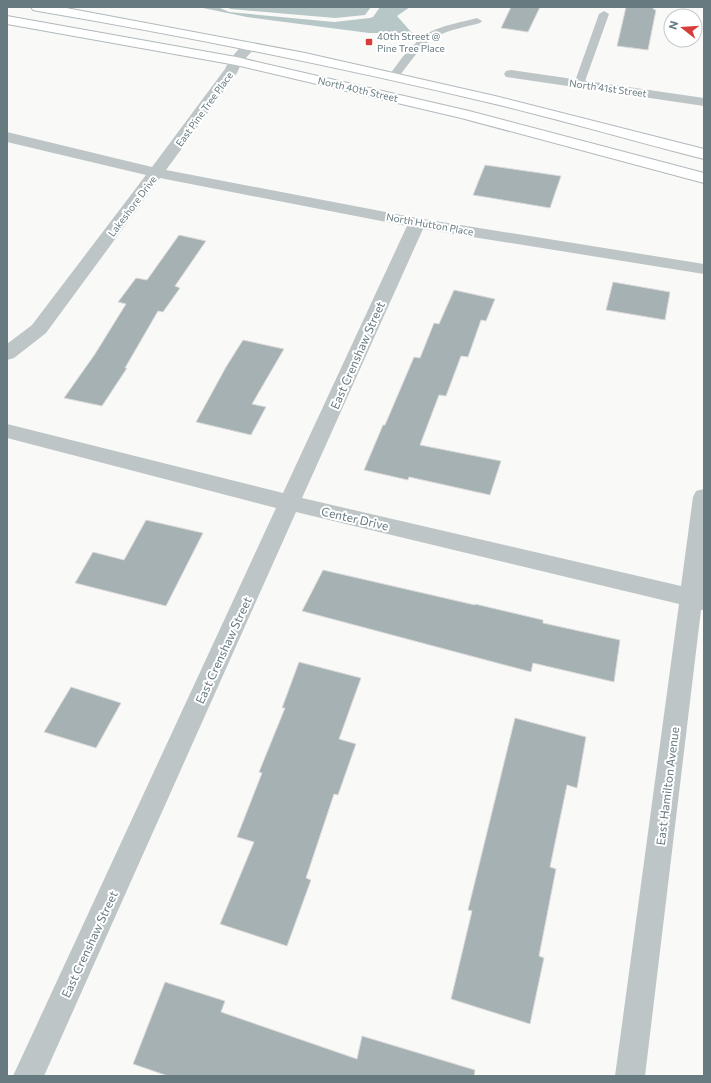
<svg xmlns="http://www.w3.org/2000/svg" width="711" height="1083" viewBox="0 0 711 1083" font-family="Commissioner,sans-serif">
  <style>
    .water { fill: #b7c6c7 }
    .building { fill: #a6b1b4; stroke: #dbdbda }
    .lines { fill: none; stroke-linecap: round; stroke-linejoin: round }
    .secondary-casing { stroke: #b1b9bb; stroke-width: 2 }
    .service { fill: #bec5c6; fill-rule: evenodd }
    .minor { fill: #bec5c6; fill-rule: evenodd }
    .secondary { fill: #fff; fill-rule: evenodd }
    .poi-dot { fill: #d73d3a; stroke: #fff; stroke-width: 1.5 }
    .labels { text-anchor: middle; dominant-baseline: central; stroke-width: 4; stroke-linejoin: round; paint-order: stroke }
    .far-poi-label { font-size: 10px; fill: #667a80; stroke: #fff; text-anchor: start }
    .far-street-label { font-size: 10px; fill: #667a80; stroke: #fff }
    .street-label { font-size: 12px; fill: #667a80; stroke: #fff }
  </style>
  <rect width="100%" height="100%" fill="#f9f9f7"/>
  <g class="water">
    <path d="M198,7H218L229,12L334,22L370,18L373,17L380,7H410L397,16L412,33H369L247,17Z"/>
    <path d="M228,7H371L365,15L335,18L230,9Z"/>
  </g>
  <g class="building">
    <path d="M511,7H540L528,32L501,28Z"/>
    <path d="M626,7H654L653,9L656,10L648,50L617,46Z"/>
    <path d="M485,165L561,176L550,208L473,195Z"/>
    <path d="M179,235L206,241L175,286L180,288L163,312L158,311L125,368H127L102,406L64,398L95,354L126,304L118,302L136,278L147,280Z"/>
    <path d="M613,282L670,292L665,320L606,310Z"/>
    <path d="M454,290L495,299L486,321L481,320L468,357L461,356L446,396L439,395L420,445L501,461L490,495L409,477L408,480L364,470L383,425H385L414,357L420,358L434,323L439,324Z"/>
    <path d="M243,340L284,349L252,404L266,407L251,435L196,422L226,367Z"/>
    <path d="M146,520L203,533L166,606L75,583L93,552L124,560Z"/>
    <path d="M323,570L475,605V604L543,620V623L620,640L614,682L533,663L531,672L302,611Z"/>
    <path d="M299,662L361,678L339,739L356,744L338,795L334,794L306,878L311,880L287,946L220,924L254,842L237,837L262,773L259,772L285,708H282Z"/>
    <path d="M71,687L121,703L96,748L44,732Z"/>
    <path d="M515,718L586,737L577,788L567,785L550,867L556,869L539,956L544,958L530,1024L451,999L472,911L468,910Z"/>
    <path d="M165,982L225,1001L221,1012L357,1059L362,1036L475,1070L474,1076H168L133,1064Z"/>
  </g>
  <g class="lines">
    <g class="secondary-casing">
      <g id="secondary">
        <path d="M31,7H61L305,53L495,96L704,149V159C634,141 565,121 495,104C344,68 191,37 38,11L33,10Z"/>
        <path d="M7,16L236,57L469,111L704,173V183L461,118L236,65L7,24Z"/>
      </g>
    </g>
    <g class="service">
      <path d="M604,11L609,14L584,84L583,86H575L574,84L599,14Z"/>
      <path d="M477,18L482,21L480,23C466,27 451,29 438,36C420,45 409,64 397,79L393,80L388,77C399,61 413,42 430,32C444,25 462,22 477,18Z"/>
    </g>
    <g class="minor">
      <path d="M250,42L255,43L257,46L242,62L237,73L166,170L417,218L704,264V274L423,229L302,498L681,586L693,497L696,491L704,489V610H701L645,1076H615L679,604L296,512L44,1076H13L276,508L7,438V424L283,493L407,226L160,178L46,333L14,358L7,360V344L32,325L146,175L7,142V132L152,167L225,69C230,59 239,45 250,42Z"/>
      <path d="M511,70L704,98V106L506,77L504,74L506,71Z"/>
    </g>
    <use href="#secondary" class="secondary"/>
  </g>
  <rect class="poi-dot" x="365" y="38" width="8" height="8" rx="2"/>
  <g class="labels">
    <g class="far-poi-label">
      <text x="377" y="36">40th Street @<tspan x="377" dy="12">Pine Tree Place</tspan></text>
    </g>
    <g class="far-street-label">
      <text transform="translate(608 88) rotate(8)">North 41st Street</text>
      <text transform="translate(358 89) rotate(13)">North 40th Street</text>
      <text transform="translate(204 109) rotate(-54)">East Pine Tree Place</text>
      <text transform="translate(132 206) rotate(-53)">Lakeshore Drive</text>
      <text transform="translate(430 224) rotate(10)">North Hutton Place</text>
    </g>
    <g class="street-label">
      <text transform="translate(357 355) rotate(-66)">East Crenshaw Street</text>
      <text transform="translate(355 518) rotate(13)">Center Drive</text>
      <text transform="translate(223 650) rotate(-65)">East Crenshaw Street</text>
      <text transform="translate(667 786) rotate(-83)">East Hamilton Avenue</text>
      <text transform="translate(89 944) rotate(-65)">East Crenshaw Street</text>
    </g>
  </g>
  <rect width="711" height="1083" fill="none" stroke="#667a80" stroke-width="16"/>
  <g transform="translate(683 28) rotate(287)"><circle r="19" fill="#ffffff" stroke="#c2cacc"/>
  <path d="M0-3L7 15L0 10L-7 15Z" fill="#d73d3a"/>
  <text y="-6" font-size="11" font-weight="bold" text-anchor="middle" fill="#667a80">N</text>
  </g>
</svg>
